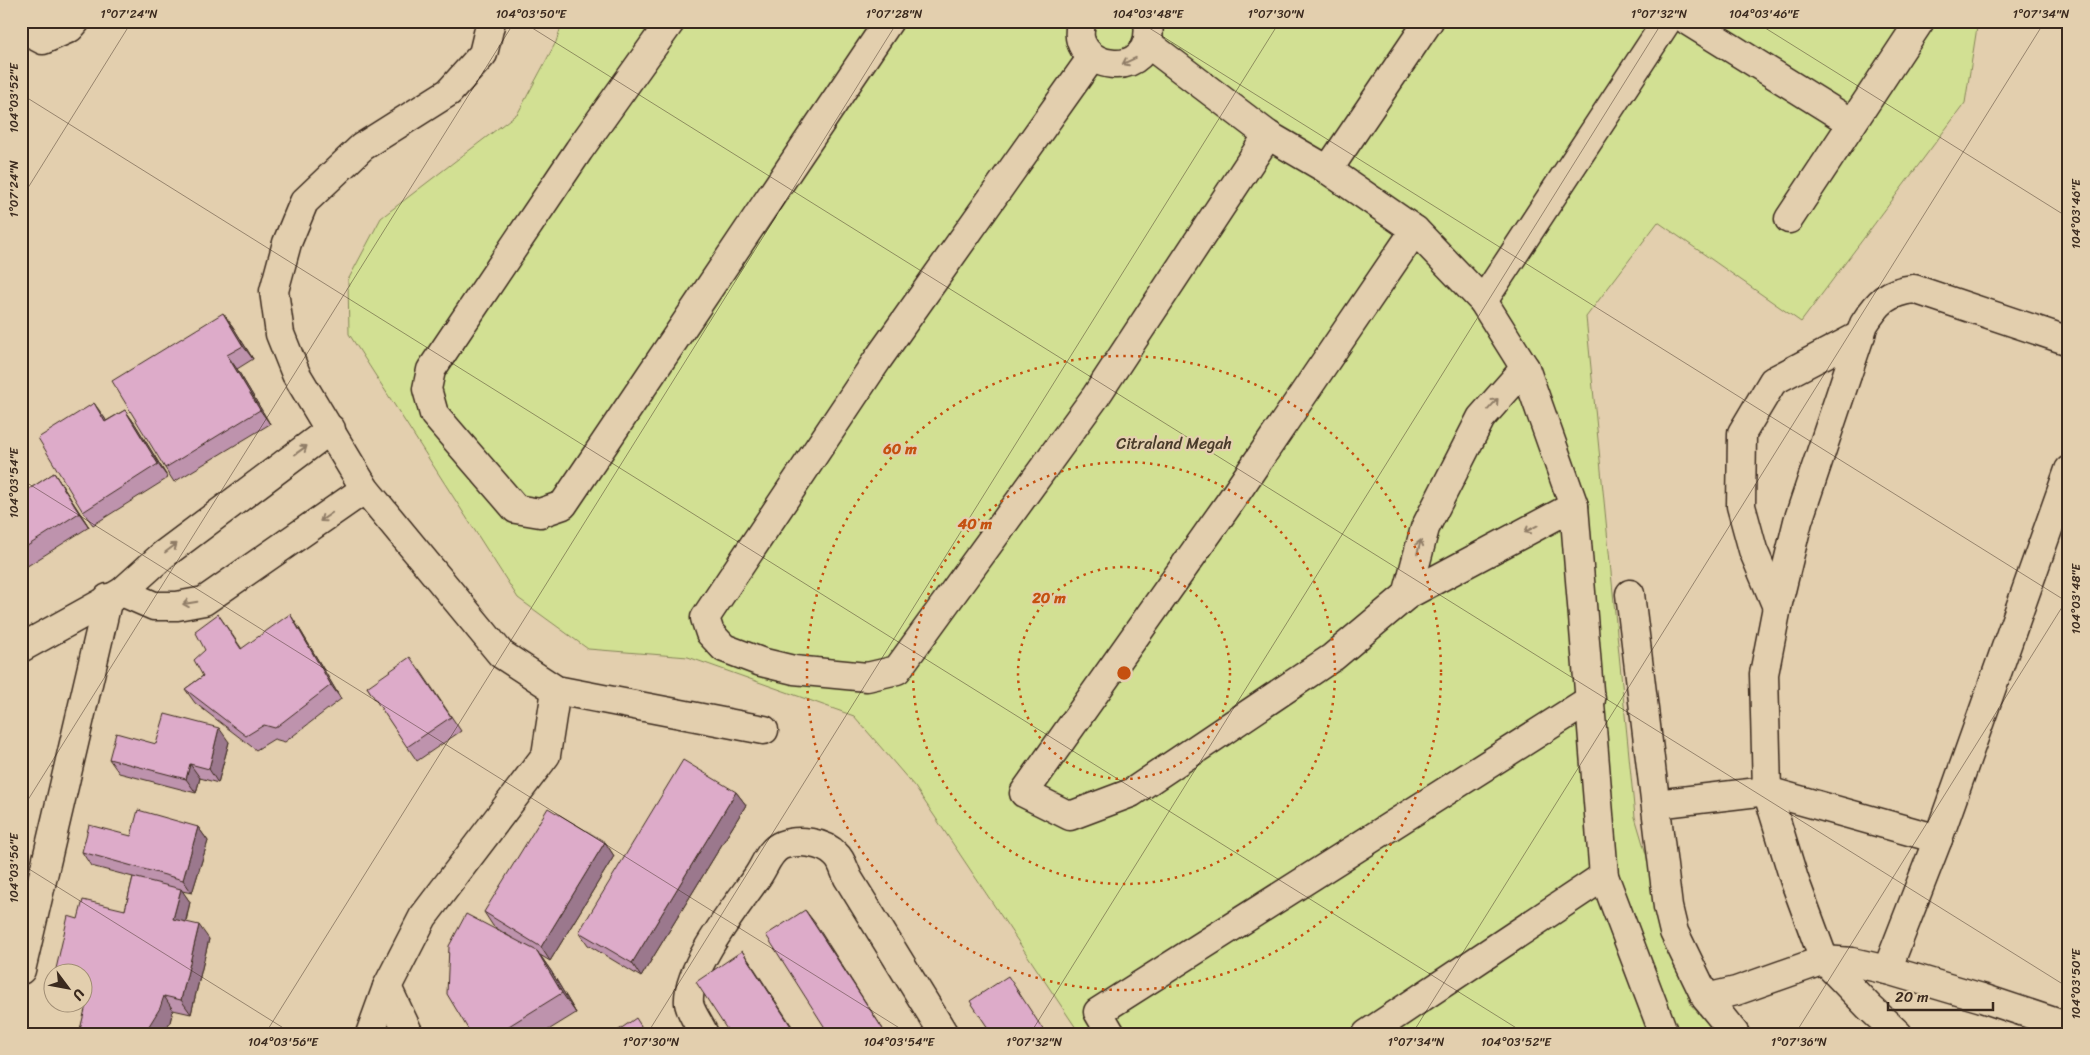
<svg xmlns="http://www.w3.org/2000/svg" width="2090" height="1055" viewBox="0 0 2090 1055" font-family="Sriracha,sans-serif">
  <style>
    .green { fill: #d2e093; stroke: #868558 }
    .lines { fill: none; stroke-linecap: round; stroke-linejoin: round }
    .minor-casing { stroke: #3b2a1e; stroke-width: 31 }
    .minor { stroke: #e3cfae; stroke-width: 28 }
    .wall { fill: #be93ad; stroke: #3b2a1e }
    .shaded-wall { fill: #9b788d; stroke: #3b2a1e }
    .building { fill: #ddabc9; stroke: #3b2a1e }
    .oneway { stroke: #8f7c66 }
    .ticks { fill: none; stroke: #3b2a1e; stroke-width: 1; stroke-opacity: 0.45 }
    .ring { fill: none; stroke: #c55010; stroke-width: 2.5; stroke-dasharray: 2.5 5 }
    .labels { text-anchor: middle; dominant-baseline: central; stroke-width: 4.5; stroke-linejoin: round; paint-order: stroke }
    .park-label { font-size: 16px; fill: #4a3c2a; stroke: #e3cfae }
    .centre { fill: #c55010; stroke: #e3cfae; stroke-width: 2.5 }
    .ring-label { font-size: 15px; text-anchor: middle; font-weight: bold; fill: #c55010; stroke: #e3cfae; stroke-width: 4.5; stroke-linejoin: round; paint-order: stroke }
    .neatline { fill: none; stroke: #3b2a1e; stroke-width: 2 }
    .ticks-label { font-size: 12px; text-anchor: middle; fill: #3b2a1e }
  </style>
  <rect width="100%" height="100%" fill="#e3cfae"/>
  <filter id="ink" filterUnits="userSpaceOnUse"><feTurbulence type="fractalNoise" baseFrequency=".02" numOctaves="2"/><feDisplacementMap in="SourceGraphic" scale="10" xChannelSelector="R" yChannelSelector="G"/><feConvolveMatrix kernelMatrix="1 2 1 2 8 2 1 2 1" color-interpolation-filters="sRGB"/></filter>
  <g filter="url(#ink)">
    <path class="green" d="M563,21H1978L1965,103L1801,322L1658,222L1586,317L1635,817L1691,1005L1717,1034H1080L915,787L854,716L688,657L588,649L518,598L349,334L348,280L381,218L518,113L556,42Z"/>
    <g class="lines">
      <g class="minor-casing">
        <g id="minor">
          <path d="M491,21L483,54L449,92L362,147L304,202L287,243L274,291L280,334L296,374L365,489L501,654L556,690L764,730"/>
          <path d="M671,21L579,150L431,370L427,389L434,414L516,509L540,513L563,505L889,21"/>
          <path d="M1082,21C1064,69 1157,87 1148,21"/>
          <path d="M1688,21L1852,123"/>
          <path d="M21,26L24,30L43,40L70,28L76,21"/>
          <path d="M1147,43L1268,135L1328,170L1415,230L1483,301L1525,368L1574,506L1604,876L1664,1034"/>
          <path d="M1092,57L878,359L705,618L710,633L724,648L761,662L794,670L867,677L897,670L1096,396L1268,135"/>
          <path d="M1328,170L1429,21"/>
          <path d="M1789,219L1920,21"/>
          <path d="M1415,230L1230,502L1024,793L1070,816L1131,793L1333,657L1407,595L1574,506"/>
          <path d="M1483,301L1667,21"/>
          <path d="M122,592L154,606H177L204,601L365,489"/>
          <path d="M1630,594L1668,907L1674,932L1706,998L1735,1034"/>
          <path d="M1407,595L1425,528L1481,418L1525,368"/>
          <path d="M1777,607L1753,550L1741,506L1742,433L1773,381L1861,335"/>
          <path d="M21,648L122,592L163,555L331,429"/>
          <path d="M1656,804L1767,791L1938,839"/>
          <path d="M21,970L108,598"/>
          <path d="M1887,970L1938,839L2069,470"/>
          <path d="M387,987L409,1034"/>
          <path d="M1706,998L1736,991L1824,960L1852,962L1887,970L1982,998L2069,1027"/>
          <path d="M370,1034L387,987L423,917L546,755L556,690"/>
          <path d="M704,1034C700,1025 690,1012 689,1003C686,969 738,904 757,877C765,866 769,850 782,845C798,839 824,842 836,855C842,860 845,872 848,878L944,1034"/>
          <path d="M1111,1034L1098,1012L1591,699"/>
          <path d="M1367,1034L1604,876"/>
          <path d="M1898,1034L1869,1007L1824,960L1794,879L1767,791L1764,674L1777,607L1798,521L1864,324C1878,302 1887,292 1914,289L2069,341"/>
        </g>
      </g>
      <use href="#minor" class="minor"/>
    </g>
    <g class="wall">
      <path d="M223,313L233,327L253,359L237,369L270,424L174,482L165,468Z"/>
      <path d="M125,410L135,424L168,478L93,525L83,512L104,417L106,421Z"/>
      <path d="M54,473L89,527L21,570V490L23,493Z"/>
      <path d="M218,614L242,649L299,628L341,699L285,742L274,739L256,750L195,703L185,689L203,676Z"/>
      <path d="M420,670L461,731L417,761L367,687Z"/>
      <path d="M229,742L218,783L200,778L196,793L119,773L109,759L156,744Z"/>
      <path d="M736,792L746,805L641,977L588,945L579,932Z"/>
      <path d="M198,827L208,841L192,893L182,891L190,902L186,922L209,939L191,1014L173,1010L170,1022L163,1034H79L86,1008L65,1002H82V972H58L56,969L78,919L125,910L133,877L91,866L82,852L131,836Z"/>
      <path d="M605,842L614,856L550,961L540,955L551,971L576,1013L542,1034H471L512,938L493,926L484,912Z"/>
    </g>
    <g class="shaded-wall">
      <path d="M223,313L233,327L253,359L243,346Z"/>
      <path d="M227,355L237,369L270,424L260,410Z"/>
      <path d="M94,403L104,417L115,435L105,422Z"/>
      <path d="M125,410L135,424L168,478L158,464Z"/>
      <path d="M54,473L63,487L89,527L79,513Z"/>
      <path d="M290,614L299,628L341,699L331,685Z"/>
      <path d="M219,728L229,742L218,783L209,769Z"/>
      <path d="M190,764L200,778L196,793L186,779Z"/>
      <path d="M736,792L746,805L641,977L632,963Z"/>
      <path d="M198,827L208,841L192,893L183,880Z"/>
      <path d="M605,842L614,856L550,961L541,947Z"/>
      <path d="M181,889L190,902L183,933L173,919Z"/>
      <path d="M805,910L815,923L886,1034Z"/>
      <path d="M199,925L209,939L191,1014L181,1000Z"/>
      <path d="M537,951L551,971L576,1013L562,993Z"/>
      <path d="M742,951L752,965L797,1034H796Z"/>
      <path d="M164,996L173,1010L170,1022L163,1034H144Z"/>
    </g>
    <g class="building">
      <path d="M223,313L243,346L227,355L260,410L165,468L112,381Z"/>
      <path d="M94,403L105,422L125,410L158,464L83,512L38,438Z"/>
      <path d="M54,473L79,513L21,550V491L23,493Z"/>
      <path d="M218,614L241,649L290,614L331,685L275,728L264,725L246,736L185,689L203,676L194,660L205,650L195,631Z"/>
      <path d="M410,657L451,717L407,747L367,687Z"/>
      <path d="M165,714L219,728L209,769L190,764L186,779L109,759L116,733L156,744Z"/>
      <path d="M683,760L736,792L632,963L579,932Z"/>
      <path d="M548,808L605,842L541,947L484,912Z"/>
      <path d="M138,810L198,827L183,880L82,852L89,825L131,836Z"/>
      <path d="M133,877L181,889L173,919L199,925L181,1000L164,996L160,1008L144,1034H79L88,997L82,995V972H60V970L56,969L68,916L78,919L83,900L125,910Z"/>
      <path d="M805,910L886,1034H829L766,935Z"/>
      <path d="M466,914L537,951L562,993L496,1034H471L447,994L449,946Z"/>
      <path d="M742,951L796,1034H730L696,982Z"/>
      <path d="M1008,976L1046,1034H992L970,1001Z"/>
      <path d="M636,1018L646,1034H613Z"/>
    </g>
    <defs><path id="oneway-shaft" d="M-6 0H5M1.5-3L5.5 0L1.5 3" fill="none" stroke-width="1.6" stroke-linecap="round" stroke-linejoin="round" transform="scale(1.25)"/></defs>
    <g class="oneway">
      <use href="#oneway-shaft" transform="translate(1129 61) rotate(155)"/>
      <use href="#oneway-shaft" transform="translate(1493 404) rotate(-48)"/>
      <use href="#oneway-shaft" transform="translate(301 450) rotate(-36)"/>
      <use href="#oneway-shaft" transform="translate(326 517) rotate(145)"/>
      <use href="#oneway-shaft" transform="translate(1531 529) rotate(152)"/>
      <use href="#oneway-shaft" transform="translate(1419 547) rotate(-75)"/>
      <use href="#oneway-shaft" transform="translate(171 548) rotate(-37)"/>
      <use href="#oneway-shaft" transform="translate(190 603) rotate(170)"/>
    </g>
  </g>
  <path class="ticks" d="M521,21L2069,988M1138,21L2069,603M1754,21L2069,218M21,94L1526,1034M21,199L132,21M21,479L909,1034M21,811L515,21M21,864L293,1034M265,1034L898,21M647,1034L1280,21M1030,1034L1663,21M1412,1034L2045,21M1795,1034L2069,596"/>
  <g class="ring">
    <circle cx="1124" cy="673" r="106"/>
    <circle cx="1124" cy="673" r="211"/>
    <circle cx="1124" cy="673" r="317"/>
  </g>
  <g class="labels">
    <g class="park-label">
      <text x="1174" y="443">Citraland Megah</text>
    </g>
  </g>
  <circle cx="1124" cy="673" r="8" class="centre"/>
  <g class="ring-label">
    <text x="900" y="454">60 m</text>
    <text x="975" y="529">40 m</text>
    <text x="1049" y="603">20 m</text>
  </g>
  <rect width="2090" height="1055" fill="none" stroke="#e3cfae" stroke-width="55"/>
  <g transform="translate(68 988) rotate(122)"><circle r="24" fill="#e3cfae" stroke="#a08d74"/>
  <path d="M0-4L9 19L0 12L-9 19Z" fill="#3b2a1e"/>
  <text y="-8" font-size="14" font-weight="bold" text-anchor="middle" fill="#3b2a1e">U</text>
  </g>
  <path d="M1888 1002v8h105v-8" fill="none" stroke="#3b2a1e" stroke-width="2.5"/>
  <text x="1895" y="1002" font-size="15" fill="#3b2a1e" stroke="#e3cfae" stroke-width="4" paint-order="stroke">20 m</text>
  <rect x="28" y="28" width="2034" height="1000" class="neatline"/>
  <g class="ticks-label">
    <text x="129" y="18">1°07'24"N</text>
    <text x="531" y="18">104°03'50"E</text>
    <text x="894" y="18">1°07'28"N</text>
    <text x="1148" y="18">104°03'48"E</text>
    <text x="1276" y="18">1°07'30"N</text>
    <text x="1659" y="18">1°07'32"N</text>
    <text x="1764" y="18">104°03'46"E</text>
    <text x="2041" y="18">1°07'34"N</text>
    <text transform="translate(14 98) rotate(-90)" y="4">104°03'52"E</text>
    <text transform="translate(14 189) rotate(-90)" y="4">1°07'24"N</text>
    <text transform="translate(2076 214) rotate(-90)" y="4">104°03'46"E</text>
    <text transform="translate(14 483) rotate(-90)" y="4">104°03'54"E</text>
    <text transform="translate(2076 599) rotate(-90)" y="4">104°03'48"E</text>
    <text transform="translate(14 868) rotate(-90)" y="4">104°03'56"E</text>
    <text transform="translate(2076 984) rotate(-90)" y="4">104°03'50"E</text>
    <text x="283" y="1046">104°03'56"E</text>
    <text x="651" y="1046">1°07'30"N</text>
    <text x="899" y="1046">104°03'54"E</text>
    <text x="1034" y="1046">1°07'32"N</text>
    <text x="1416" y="1046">1°07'34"N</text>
    <text x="1516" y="1046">104°03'52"E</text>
    <text x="1799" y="1046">1°07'36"N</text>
  </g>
</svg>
